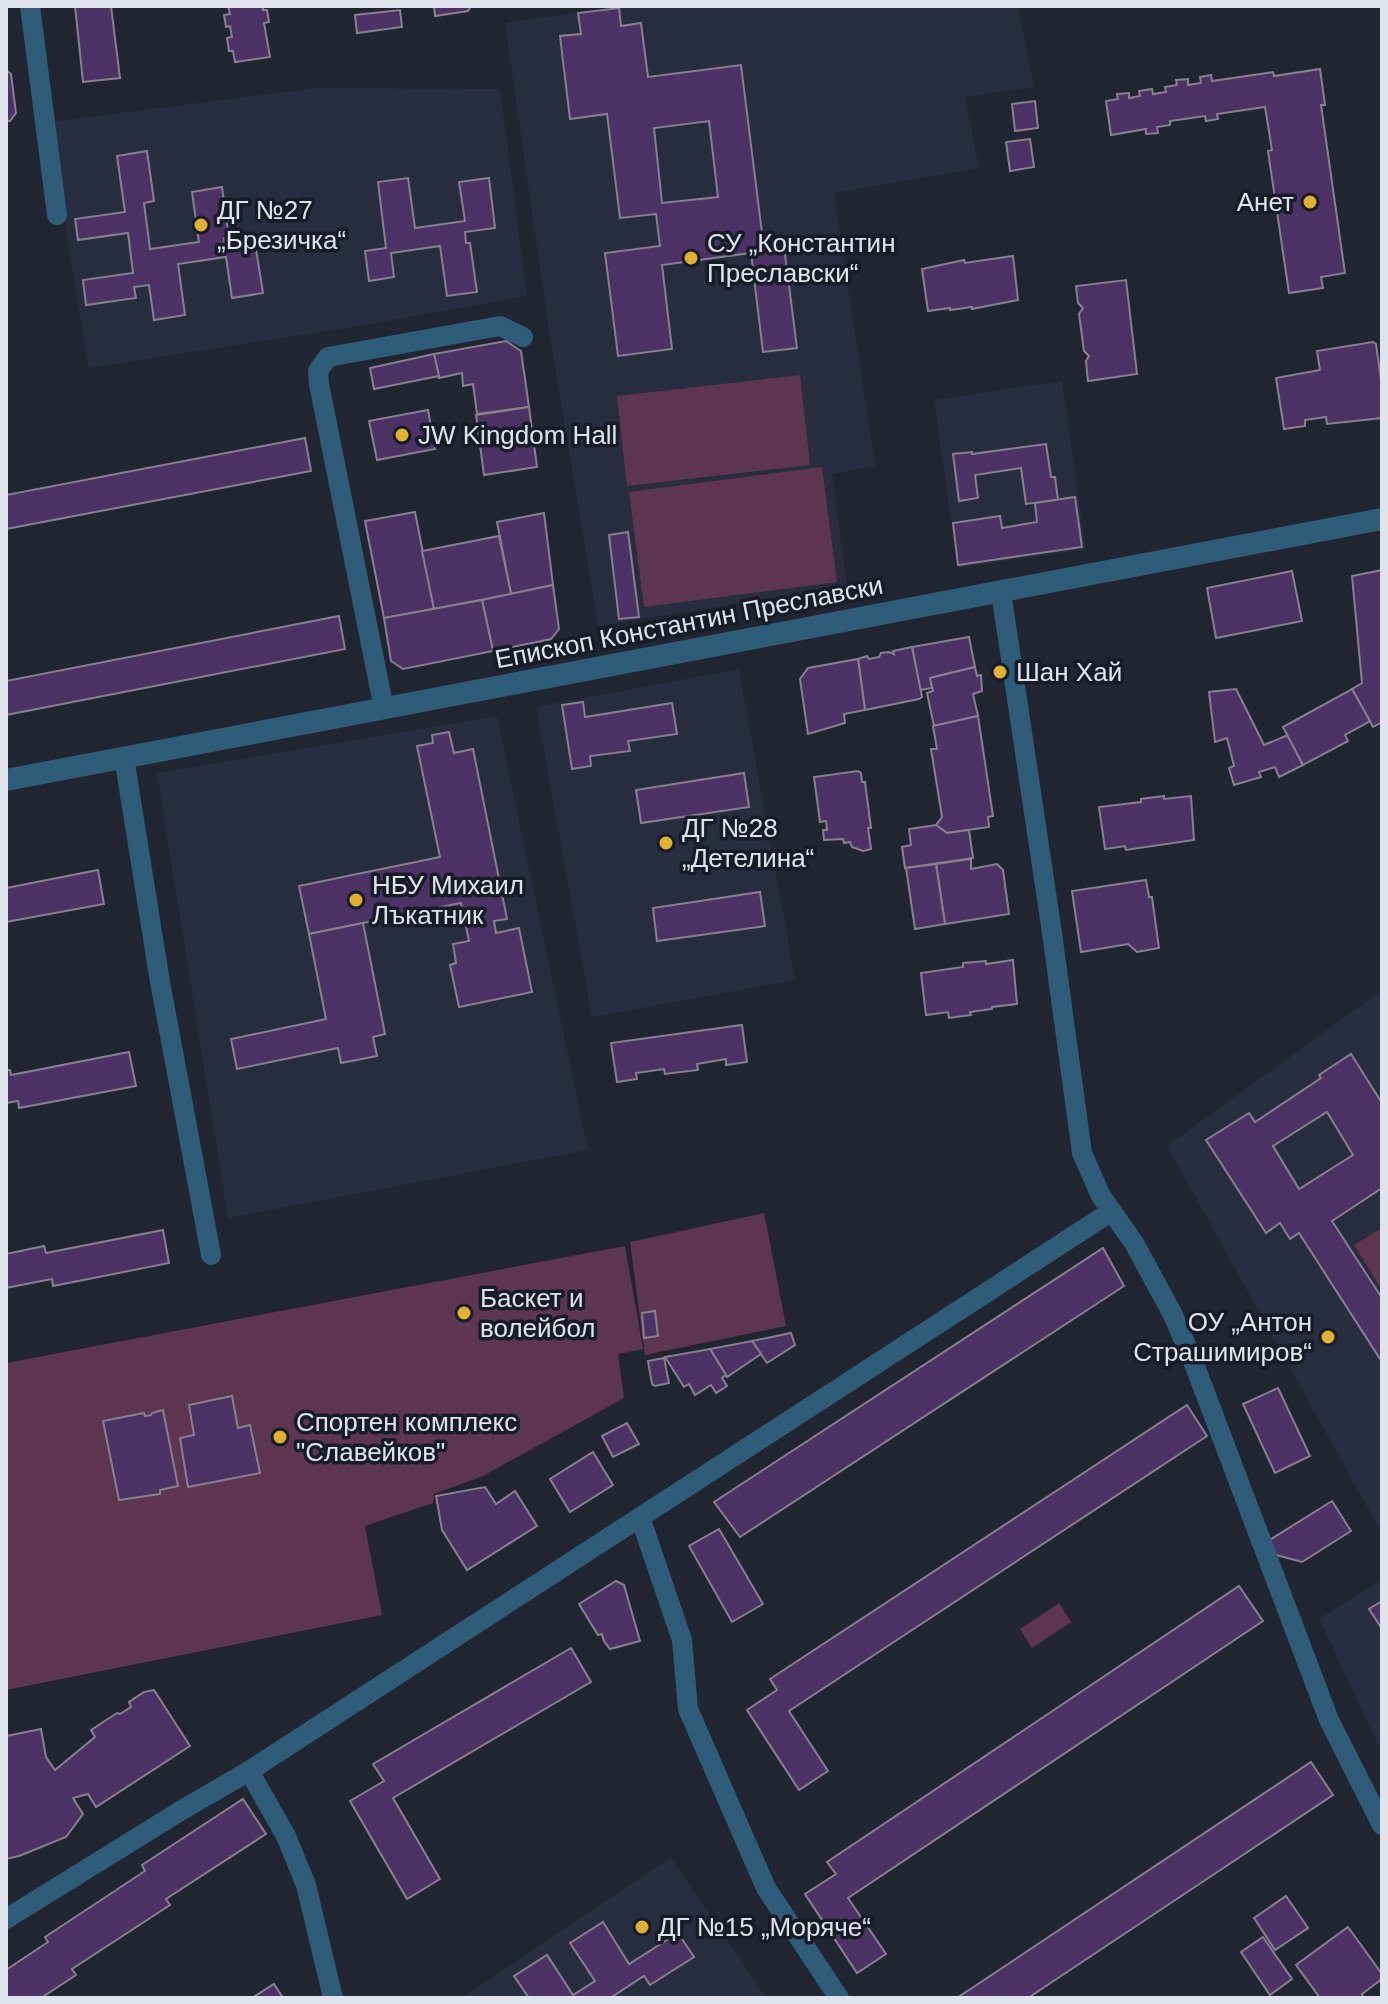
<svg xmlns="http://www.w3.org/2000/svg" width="1388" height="2004" viewBox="0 0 1388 2004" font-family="Arial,sans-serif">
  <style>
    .built { fill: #282d40 }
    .green { fill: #5f3651 }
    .building { fill: #4d3265; stroke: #87808f; stroke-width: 2; fill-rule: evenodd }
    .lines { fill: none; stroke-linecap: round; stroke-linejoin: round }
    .minor { stroke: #2f5c78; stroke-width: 20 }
    .tertiary { stroke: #2f5c78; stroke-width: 22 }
    .poi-dot { fill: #e0b034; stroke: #181c28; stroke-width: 3 }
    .labels { text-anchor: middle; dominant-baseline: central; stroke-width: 7; stroke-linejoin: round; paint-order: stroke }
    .poi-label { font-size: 26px; fill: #e0e3ec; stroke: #181c28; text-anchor: start }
    .street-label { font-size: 26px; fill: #e0e3ec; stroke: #181c28 }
  </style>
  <rect width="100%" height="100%" fill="#222532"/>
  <g class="built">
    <path d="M623,6H1018L1034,87L965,97L979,168L834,193L875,466L832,474L847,586L598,626L548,324L505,23Z"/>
    <path d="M317,88L500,89L527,296L353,327L89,368L48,122Z"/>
    <path d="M1062,381L1086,549L958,568L934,400Z"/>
    <path d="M739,669L795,980L592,1017L536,707Z"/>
    <path d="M497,716L588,1150L228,1218L157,773Z"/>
    <path d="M1382,990V1528L1380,1530L1167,1146Z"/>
    <path d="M1382,1579V1753L1319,1619Z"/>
    <path d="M671,1857L766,1998H461Z"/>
  </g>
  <g class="green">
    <path d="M800,375L810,465L627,486L617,396Z"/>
    <path d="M822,467L837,582L644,607L629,492Z"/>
    <path d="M764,1213L786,1326L645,1355L630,1242Z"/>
    <path d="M1382,1228V1290L1354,1245Z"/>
    <path d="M625,1246L643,1349L618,1354L624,1398L483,1476L434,1494L433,1503L365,1526L382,1615L6,1690V1363Z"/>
    <path d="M1059,1603L1071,1622L1032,1648L1020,1629Z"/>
  </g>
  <g class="building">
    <path d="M75,6H111L120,78L83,82Z"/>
    <path d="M228,6H263V10H267L269,22L264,23L270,57L235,62L233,51H229L227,38L232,37L230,26L226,27L224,15L230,14Z"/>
    <path d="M434,6H471L468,11L435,16Z"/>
    <path d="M619,8L621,26L641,23L648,77L741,65L764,249L784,246L797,348L763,352L751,253L662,265L672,349L618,356L605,253L660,246L656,214L620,218L607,114L570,119L560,36L581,34L578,13ZM709,121L718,197L662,203L654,128Z"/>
    <path d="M400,10L402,27L357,33L355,15Z"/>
    <path d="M1320,69L1325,105H1321L1345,273L1321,277L1323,288L1289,293L1268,151L1272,150L1265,107L1217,114L1218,119L1206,121L1205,116L1170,121V125L1157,127L1158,133L1146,134V129L1111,135L1106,101L1118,99L1117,94L1129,93V98L1140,96L1139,91L1152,89L1153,94L1166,92L1165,87L1177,85L1176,80L1188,79V85L1201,83L1200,77L1211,75L1212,81L1273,72L1274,76Z"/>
    <path d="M6,70L11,74L16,113L10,121H6Z"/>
    <path d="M1035,101L1038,128L1015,131L1012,104Z"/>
    <path d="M1030,139L1034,167L1010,171L1006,142Z"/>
    <path d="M147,151L154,201L144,203L150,249L199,242L192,192L222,187L229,237L224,238L225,247L255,243L263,293L232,298L226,257L178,264L185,315L154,320L149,285L134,287L136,298L86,305L83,280L133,273L128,233L78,240L75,219L125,212L117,156Z"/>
    <path d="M408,178L415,228L465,221L459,182L489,178L495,228L465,232L466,243H470L477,292L447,296L440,246L391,253L394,277L369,281L365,251L386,248L378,182Z"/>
    <path d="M1013,256L1018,300L972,309V307L950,310V308L928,311L922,269L964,260L965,263Z"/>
    <path d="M1126,280L1137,374L1088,381L1086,361L1089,356L1084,351L1079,314L1083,308L1078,303L1076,286Z"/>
    <path d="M506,341L521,351L529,407L477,414L473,384L463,386L462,373L439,378L434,354Z"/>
    <path d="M1373,342L1376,344L1382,386V418L1327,424L1326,417L1305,420V426L1284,429L1276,378L1320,370L1317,351Z"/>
    <path d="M434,354L439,376L374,389L370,368Z"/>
    <path d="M529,407L537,467L484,475L476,415Z"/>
    <path d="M428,410L435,449L377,460L369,421Z"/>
    <path d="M305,438L311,471L6,529V495Z"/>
    <path d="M1046,444L1051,477H1055L1058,500L1026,504L1021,468L975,475L978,498L959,501L953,454L972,452V454Z"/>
    <path d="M1075,497L1082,547L958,565L953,523L1000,516L1002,528L1037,522L1035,503Z"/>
    <path d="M415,512L434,609L384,618L365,521Z"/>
    <path d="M544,513L553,585L511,594L497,522Z"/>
    <path d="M628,532L639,617L619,619L609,535Z"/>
    <path d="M499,536L511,594L434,609L422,551Z"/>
    <path d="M1382,570V722L1373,727L1352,689L1362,683L1352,576Z"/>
    <path d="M1292,571L1302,621L1216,638L1207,588Z"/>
    <path d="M553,585L559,629L551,639L493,651L482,600Z"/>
    <path d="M482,600L493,651L403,669L391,661L384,618Z"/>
    <path d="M339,616L345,649L6,715V681Z"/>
    <path d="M969,637L975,667L930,678L932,688L920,690L912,647Z"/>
    <path d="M912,647L922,697L919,699L865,710L858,659L867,656L869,659L879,657L881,653L889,652L894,654L893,651Z"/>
    <path d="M858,659L865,710L844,714L845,723L808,734L800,679L808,668Z"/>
    <path d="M975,667L977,676L981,675L982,691L973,694L978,716L934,726L927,693L933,691L930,678Z"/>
    <path d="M1236,689L1264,745L1288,735L1303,765L1279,777L1275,767L1259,772L1261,777L1234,785L1229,768L1234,766L1227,738L1215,742L1209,692Z"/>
    <path d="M1352,689L1370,721L1345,735L1348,741L1303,765L1283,727Z"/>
    <path d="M583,702L585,717L672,703L677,734L628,741L630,751L590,756L591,766L572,769L562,705Z"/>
    <path d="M978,716L993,816L988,817L989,827L947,833L936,825L942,817L931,749H937L933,726Z"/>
    <path d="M449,732L454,753L473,749L507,919L494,921L496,933L519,928L532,992L459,1007L450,965L456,963L453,944L469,941L461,903L309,934L299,886L440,857L417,746L433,743L432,735Z"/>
    <path d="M858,771L861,773L862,782H865L871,828H868L871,849L863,851L852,847L850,842L844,843L843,839L824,840L823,830H827L826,821L820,822L814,777Z"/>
    <path d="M744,773L749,807L641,823L636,790Z"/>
    <path d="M1164,796V799L1191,796L1194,840L1126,850L1125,846L1105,849L1099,807L1141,802V799Z"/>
    <path d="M936,825L947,833L969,830L973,858L905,868L902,847L911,845L909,829Z"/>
    <path d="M971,859V869L997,864L1003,870L1009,914L945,924L936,864Z"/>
    <path d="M936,864L945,924L915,929L906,868Z"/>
    <path d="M98,870L104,904L6,922V888Z"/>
    <path d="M1146,880L1149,897H1152L1159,948L1137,952L1128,944L1081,952L1072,891Z"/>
    <path d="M760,892L765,926L657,941L653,908Z"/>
    <path d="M363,923L385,1034L373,1037L377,1056L341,1063L338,1048L237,1069L231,1039L326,1019L309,934Z"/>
    <path d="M1013,960L1017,1004L992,1007V1009L970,1012L971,1015L949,1018L948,1012L926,1015L921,973L963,967V963L986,961V964Z"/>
    <path d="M742,1025L747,1062L726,1065V1059L697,1064L698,1070L665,1074L664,1069L636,1073L637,1079L617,1082L611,1043Z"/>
    <path d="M129,1052L136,1086L19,1108L18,1101L6,1103V1070H10L11,1075Z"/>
    <path d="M1351,1054L1382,1103V1188L1332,1221L1382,1298V1362L1299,1233L1290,1239L1280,1223L1266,1233L1206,1140L1249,1113L1255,1122L1321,1078L1319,1075ZM1327,1112L1353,1155L1299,1189L1273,1146Z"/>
    <path d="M163,1230L169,1263L53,1286L52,1279L6,1288V1254L44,1246L46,1253Z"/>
    <path d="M1103,1248L1124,1286L740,1537L714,1502Z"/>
    <path d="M655,1311L658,1336L644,1338L642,1313Z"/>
    <path d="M791,1333L795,1345L767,1363L752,1341Z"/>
    <path d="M752,1341L761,1354L727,1377L710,1349Z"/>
    <path d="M710,1349L726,1375L722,1378L727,1386L716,1393L711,1385L695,1395L689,1384L684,1387L665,1357Z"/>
    <path d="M664,1358L669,1383L655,1386L652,1384L648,1361Z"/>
    <path d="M1278,1388L1310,1456L1275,1473L1243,1404Z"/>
    <path d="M232,1396L238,1428L250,1425L260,1473L188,1487L180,1438L194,1435L189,1405Z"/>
    <path d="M1187,1405L1207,1436L789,1711L828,1771L799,1790L747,1710L777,1690L770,1679Z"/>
    <path d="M163,1410L178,1486L160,1490V1494L119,1500L103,1421L144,1413L145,1416L151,1415L152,1413Z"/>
    <path d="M627,1423L639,1444L613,1457L602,1436Z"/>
    <path d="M593,1452L613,1485L570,1512L550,1479Z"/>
    <path d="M485,1487L496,1504L515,1491L537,1526L467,1570L442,1530L436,1496Z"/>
    <path d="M1332,1501L1351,1531L1302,1562L1276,1555L1268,1541Z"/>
    <path d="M719,1529L763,1604L732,1622L689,1546Z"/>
    <path d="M616,1581L624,1585L640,1641L610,1649L604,1641L602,1634L598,1635L579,1604Z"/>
    <path d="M1239,1586L1263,1621L848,1898L886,1954L857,1973L805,1894L836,1874L827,1862Z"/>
    <path d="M1382,1601V1629L1369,1609Z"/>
    <path d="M571,1648L591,1682L393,1798L440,1879L407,1899L350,1801L384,1781L373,1764Z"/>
    <path d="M154,1690L190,1746L96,1807L88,1794L73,1798L83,1814L66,1837L19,1856L6,1859V1736L41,1729L46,1757L55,1770L95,1737L91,1730L117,1713L120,1714L131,1707L129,1702L144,1692Z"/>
    <path d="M1311,1762L1333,1795L1028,1998H957Z"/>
    <path d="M243,1799L266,1834L166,1899L170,1905L72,1969L76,1975L41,1998H6V1970L48,1942L45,1937L145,1871L142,1865Z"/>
    <path d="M1286,1896L1308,1928L1275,1950L1254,1918Z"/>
    <path d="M603,1922L629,1964L678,1933L694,1957L650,1985L644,1976L610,1998H529L514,1976L547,1955L573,1995L595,1981L570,1943Z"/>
    <path d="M1348,1927L1382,1974V1979L1362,1994L1364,1998H1320L1296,1965Z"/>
    <path d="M1263,1937L1292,1979L1270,1995L1241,1952Z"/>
    <path d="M274,1984L283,1998H252Z"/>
  </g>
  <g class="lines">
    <g class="minor">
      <path d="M30,6L57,215"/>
      <path d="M1001,592L1051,926L1082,1153L1101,1196L1134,1243L1172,1313L1193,1361L1329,1720L1382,1825"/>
      <path d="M384,709L319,384L318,371L328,357L500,326L523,337"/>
      <path d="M124,757L160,982L211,1255"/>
      <path d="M640,1517L682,1640L688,1709L766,1888L839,1998"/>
      <path d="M249,1771L286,1836L306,1885L333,1998"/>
      <path d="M6,1919L182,1810L249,1771L1112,1211"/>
    </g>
    <path class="tertiary" d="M6,780L1382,519"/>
  </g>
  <g class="poi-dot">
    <circle cx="1310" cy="202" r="8"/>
    <circle cx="201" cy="225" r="8"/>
    <circle cx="691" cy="258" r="8"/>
    <circle cx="402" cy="435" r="8"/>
    <circle cx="1000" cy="672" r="8"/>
    <circle cx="666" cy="843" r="8"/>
    <circle cx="356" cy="900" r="8"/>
    <circle cx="464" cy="1313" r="8"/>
    <circle cx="1328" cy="1337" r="8"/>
    <circle cx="280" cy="1437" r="8"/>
    <circle cx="642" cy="1927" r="8"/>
  </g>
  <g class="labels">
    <g class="poi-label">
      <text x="1294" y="202" text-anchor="end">Анет</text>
      <text x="217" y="210">ДГ №27<tspan x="217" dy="30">„Брезичка“</tspan></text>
      <text x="707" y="243">СУ „Константин<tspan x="707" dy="30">Преславски“</tspan></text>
      <text x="418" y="435">JW Kingdom Hall</text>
      <text x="1016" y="672">Шан Хай</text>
      <text x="682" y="828">ДГ №28<tspan x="682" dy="30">„Детелина“</tspan></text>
      <text x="372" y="885">НБУ Михаил<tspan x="372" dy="30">Лъкатник</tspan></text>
      <text x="480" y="1298">Баскет и<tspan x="480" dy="30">волейбол</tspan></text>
      <text x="1312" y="1322" text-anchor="end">ОУ „Антон<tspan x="1312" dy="30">Страшимиров“</tspan></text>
      <text x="296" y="1422">Спортен комплекс<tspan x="296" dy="30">"Славейков"</tspan></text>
      <text x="658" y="1927">ДГ №15 „Моряче“</text>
    </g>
    <g class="street-label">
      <text transform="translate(689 622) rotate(-11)">Епископ Константин Преславски</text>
    </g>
  </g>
  <rect width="1388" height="2004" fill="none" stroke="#e0e3ec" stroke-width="16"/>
</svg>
